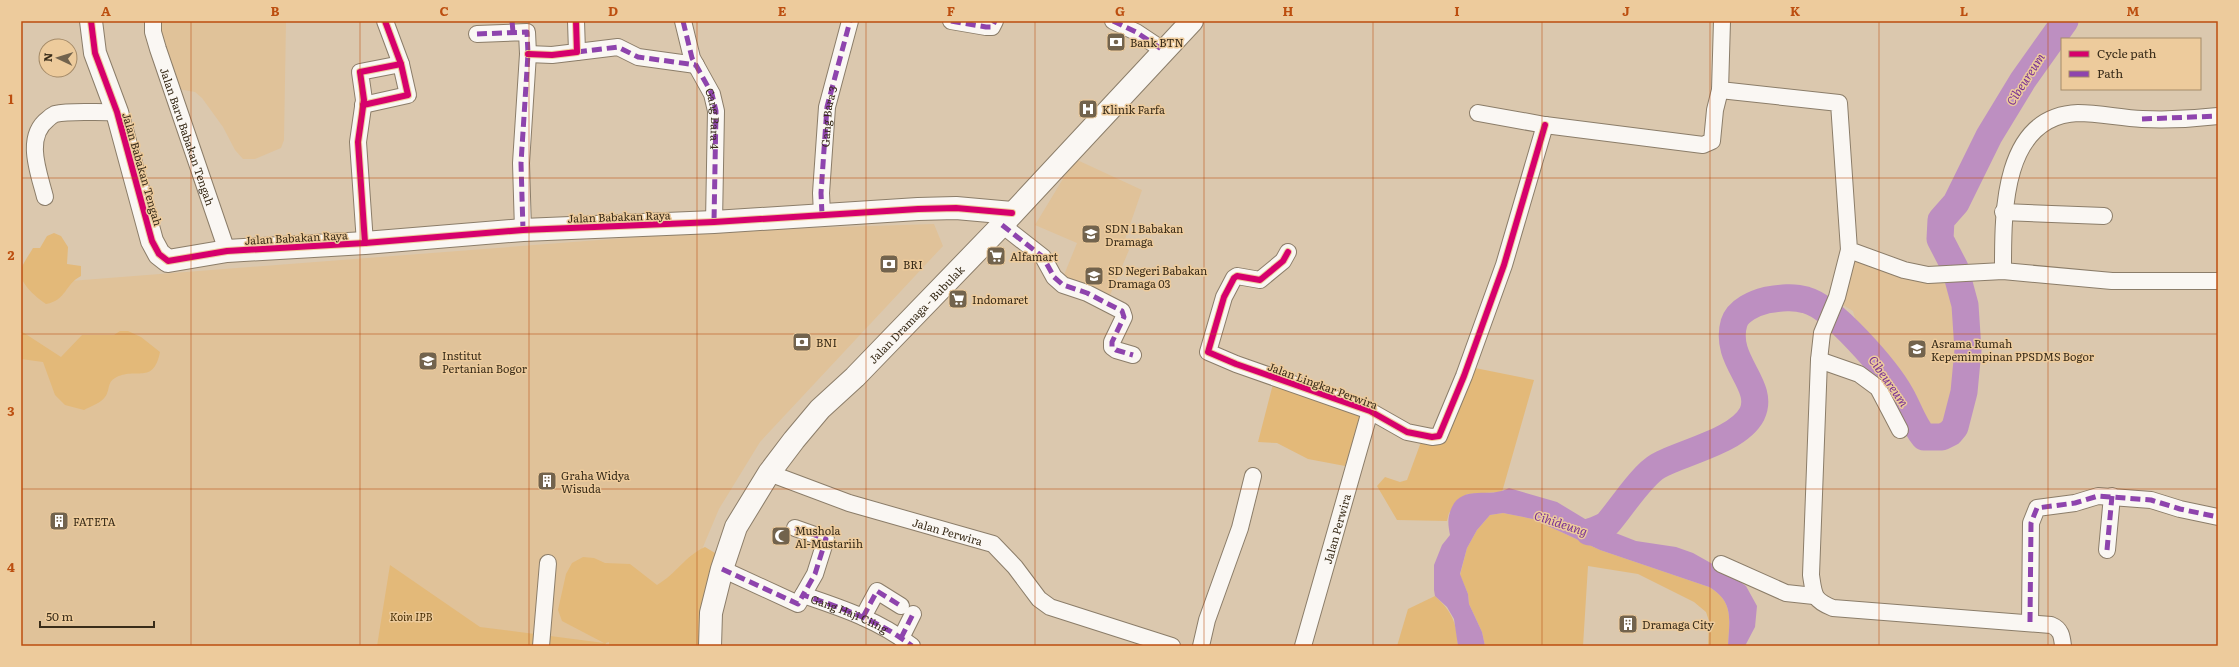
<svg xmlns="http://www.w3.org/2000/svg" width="2239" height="667" viewBox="0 0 2239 667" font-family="Literata,serif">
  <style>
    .built { fill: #e0c299 }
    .green { fill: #e3b979 }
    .water { fill: #bd8fc1 }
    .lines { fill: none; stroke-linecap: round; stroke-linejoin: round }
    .river { stroke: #bd8fc1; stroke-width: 27 }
    .street-casing { stroke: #8b7d69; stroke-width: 18 }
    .secondary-casing { stroke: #8b7d69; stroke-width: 24 }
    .highway-casing { stroke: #8b7d69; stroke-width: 24 }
    .street { stroke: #faf7f3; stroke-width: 16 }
    .secondary { stroke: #faf7f3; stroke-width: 22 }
    .highway { stroke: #faf7f3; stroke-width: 22 }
    .quiet { stroke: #8e44ad; stroke-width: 5; stroke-dasharray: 10 5; stroke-linecap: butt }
    .cycleway-casing { stroke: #edcb9c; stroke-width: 8 }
    .cycleway { stroke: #d6006c; stroke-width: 6 }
    .grid { fill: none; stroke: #bc4e0f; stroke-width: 1; stroke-opacity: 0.55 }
    .labels { text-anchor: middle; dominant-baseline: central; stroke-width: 3; stroke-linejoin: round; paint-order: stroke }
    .poi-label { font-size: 11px; fill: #392c19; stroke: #edcb9c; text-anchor: start }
    .street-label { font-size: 11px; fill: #392c19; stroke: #edcb9c }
    .park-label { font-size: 11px; font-style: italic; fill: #442b00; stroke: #edcb9c }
    .water-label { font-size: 12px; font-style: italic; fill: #783094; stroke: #edcb9c }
    .neatline { fill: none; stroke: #bc4e0f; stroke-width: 1.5 }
    .grid-label { font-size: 13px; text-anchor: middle; font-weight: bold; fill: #bc4e0f }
  </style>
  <rect width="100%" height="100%" fill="#dbc8ae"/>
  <g class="built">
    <path d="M155,21H286L284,140L281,148L255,159H243L235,150L223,127L202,98L195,92L178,89Z"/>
    <path d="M1075,159L1142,190L1123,245L1129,250L1108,300L1062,280L1077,243L1035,225Z"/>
    <path d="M934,224L943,246L760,442L719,509L687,585L690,646H21V273L70,281L716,231Z"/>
    <path d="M1853,260L1954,286L1962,339L1955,406L1951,421L1946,431L1931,434L1925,427L1900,385L1857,325L1853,311L1841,304Z"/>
  </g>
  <g class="green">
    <path d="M54,233L61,236L68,247L67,264L81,266V276C64,285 67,300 46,304C37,298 18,283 21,270C23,263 29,255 33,248H40L47,236Z"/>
    <path d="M21,331L61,357L82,335H114L120,331H128L141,337L160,352C153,386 136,366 115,378C107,382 110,391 105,397C101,403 91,406 84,410L65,405L55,395L43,362L21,359Z"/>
    <path d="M1475,368L1534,380L1502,492L1467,494L1449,513L1447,521L1397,520L1377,486L1385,477L1400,482L1407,480L1421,442L1438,439Z"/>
    <path d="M1273,384L1362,413L1345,466L1308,459L1277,443L1258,442Z"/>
    <path d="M1503,513L1533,519L1600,550L1709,587C1735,602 1729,621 1728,646H1708L1709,621L1706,612L1694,602L1638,574L1588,566L1583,646H1485L1482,632L1469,604L1468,594L1460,575L1467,548L1477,530L1490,515Z"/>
    <path d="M705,547L715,553L719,564L707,646H609V642L606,643L605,646H377L390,565L480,627L604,643L562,621L558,610L566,574L572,563L583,557L594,558L605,563L630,564L657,585C676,574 685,556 705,547Z"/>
    <path d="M1435,596C1453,613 1456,622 1458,646H1397L1408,609Z"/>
  </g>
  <path class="water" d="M1509,488L1557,502L1595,525L1636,541L1676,547L1693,553L1725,571L1746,586L1757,606L1755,627L1745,646H1728C1729,621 1735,602 1709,587L1600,550L1533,519L1503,513L1490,515L1477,530L1467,548L1460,574L1468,594L1469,604L1482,632L1485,646H1458L1454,619L1447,607L1435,596L1434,590V565L1442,545L1450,535C1448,524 1447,518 1452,507C1463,484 1490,499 1509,488Z"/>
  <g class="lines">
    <path class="river" d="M1589,532C1595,530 1604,527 1608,523C1621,508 1642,475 1658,466C1683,452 1738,441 1752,414C1766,385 1723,361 1734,323C1738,310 1755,303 1767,300C1780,298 1793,296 1806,300C1833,307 1887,370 1901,395C1909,409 1913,424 1924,437H1942L1950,433L1955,427L1964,392L1968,350L1965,305L1955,268L1940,239L1941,220L1956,203L1989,136L2023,80L2065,21"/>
    <g class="street-casing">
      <g id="street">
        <path id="s1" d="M153,21V32L158,49L227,251"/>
        <path d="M683,21L692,58L712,94L716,111L714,222"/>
        <path d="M951,21L986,27H992L995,21"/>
        <path d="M1113,21L1136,32L1163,50"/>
        <path d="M1722,21L1720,90L1839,103L1849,250L1904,270L1928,275L2003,271L2112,281H2218"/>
        <path d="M477,34L527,32L528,54L521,163L523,230"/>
        <path d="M577,52L618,47L638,57L696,65"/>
        <path d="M528,54L552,55L577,52L576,21"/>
        <path d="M363,105L408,95L401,64L385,21"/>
        <path d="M1478,113L1545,125L1703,145L1712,141L1715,110L1720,90"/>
        <path d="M45,197C39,173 24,137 48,119C50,117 53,115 55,114C71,110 100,113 117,112"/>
        <path d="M2003,212L2104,216"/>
        <path id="s2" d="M822,214L821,193L827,107L850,21"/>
        <path d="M1002,225L1043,257L1054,277L1063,285L1087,293L1122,311L1124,317L1112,342V347L1116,350L1133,355"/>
        <path d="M365,243L358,142L364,100L360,72L401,64"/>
        <path d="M1849,250L1837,297L1822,333L1819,360L1811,575C1814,595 1813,600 1833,608L2051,625C2061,629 2062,636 2063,646"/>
        <path d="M1288,252L1283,261L1260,280L1237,276L1234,278L1224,297L1208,352L1236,364L1370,411L1407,432L1432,437L1439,436L1464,376L1504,265L1545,125"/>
        <path d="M2003,271C2003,216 2001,116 2078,113C2099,113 2121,118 2142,119C2167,120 2193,119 2218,116"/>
        <path d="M1819,360L1859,374L1878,388L1900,430"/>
        <path id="s3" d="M769,473L849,503L993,544L1015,567L1039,599L1050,607L1172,646"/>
        <path d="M795,528L826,539L815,574L803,595"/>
        <path d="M2107,550L2112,496"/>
        <path d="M1721,564L1786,593L1814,596"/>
        <path id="s4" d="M722,569L798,604L803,595C842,608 880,621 912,646"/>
        <path d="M863,617L877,591L901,606"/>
        <path d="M2030,622L2031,523L2037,508L2075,503L2098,496L2151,500L2180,509L2218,517"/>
        <path d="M901,638L913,614"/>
        <path d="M541,646L548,563"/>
        <path d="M1201,646L1207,620L1240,528L1253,476"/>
        <path id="s5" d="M1303,646L1370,411"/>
      </g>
    </g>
    <g class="secondary-casing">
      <path id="secondary" d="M91,21L95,53L117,112L152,241L159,254L168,261L227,251L365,243L523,230L714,222L918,209L956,208L1012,213"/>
    </g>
    <g class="highway-casing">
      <g id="highway">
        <path id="s6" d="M710,646L711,613L722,569L736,527L769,473L794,440L820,409L855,377L1002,225L1192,21"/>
      </g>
    </g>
    <use href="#street" class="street"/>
    <use href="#secondary" class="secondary"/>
    <use href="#highway" class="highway"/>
    <g class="quiet">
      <path d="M512,21L513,32"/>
      <path id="s7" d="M683,21L692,58L712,94L716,111L714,222"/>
      <path d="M951,21L986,27H992L995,21"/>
      <path d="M1113,21L1136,32L1163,50"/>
      <path d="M477,34L527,32L528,54L521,163L523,230"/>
      <path d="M577,52L618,47L638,57L696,65"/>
      <path d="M2142,119L2218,116"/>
      <path d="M822,214L821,193L827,107L850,21"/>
      <path d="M1002,225L1043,257L1054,277L1063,285L1087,293L1122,311L1124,317L1112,342V347L1116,350L1133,355"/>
      <path d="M795,528L826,539L815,574L803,595"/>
      <path d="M2107,550L2112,496"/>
      <path d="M722,569L798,604L803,595C842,608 880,621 912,646"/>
      <path d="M863,617L877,591L901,606"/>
      <path d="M2030,622L2031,523L2037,508L2075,503L2098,496L2151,500L2180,509L2218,517"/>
      <path d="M901,638L913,614"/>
    </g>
    <g class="cycleway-casing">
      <g id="cycleway">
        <path d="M91,21L95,53L117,112L152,241L159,254L168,261L227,251L365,243L523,230L714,222L918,209L956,208L1012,213"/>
        <path d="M528,54L552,55L577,52L576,21"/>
        <path d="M363,105L408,95L401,64L385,21"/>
        <path d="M365,243L358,142L364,100L360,72L401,64"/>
        <path d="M1288,252L1283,261L1260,280L1237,276L1234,278L1224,297L1208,352L1236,364L1370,411L1407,432L1432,437L1439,436L1464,376L1504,265L1545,125"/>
      </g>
    </g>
    <use href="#cycleway" class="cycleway"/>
  </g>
  <path class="grid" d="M191,21V646M360,21V646M529,21V646M697,21V646M866,21V646M1035,21V646M1204,21V646M1373,21V646M1542,21V646M1710,21V646M1879,21V646M2048,21V646M21,178H2218M21,334H2218M21,489H2218"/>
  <defs>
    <g id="bank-square" transform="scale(1)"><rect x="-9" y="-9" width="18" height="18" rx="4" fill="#72634d" stroke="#edcb9c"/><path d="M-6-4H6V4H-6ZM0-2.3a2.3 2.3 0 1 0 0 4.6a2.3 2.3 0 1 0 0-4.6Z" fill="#fff"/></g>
    <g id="hospital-square" transform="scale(1)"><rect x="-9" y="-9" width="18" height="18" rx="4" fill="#72634d" stroke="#edcb9c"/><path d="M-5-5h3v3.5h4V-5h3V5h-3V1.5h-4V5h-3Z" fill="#fff"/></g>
    <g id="school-square" transform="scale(1)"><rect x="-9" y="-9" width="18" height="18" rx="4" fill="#72634d" stroke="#edcb9c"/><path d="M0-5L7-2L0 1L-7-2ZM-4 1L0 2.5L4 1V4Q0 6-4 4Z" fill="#fff"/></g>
    <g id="supermarket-square" transform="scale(1)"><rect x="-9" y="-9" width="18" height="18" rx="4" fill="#72634d" stroke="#edcb9c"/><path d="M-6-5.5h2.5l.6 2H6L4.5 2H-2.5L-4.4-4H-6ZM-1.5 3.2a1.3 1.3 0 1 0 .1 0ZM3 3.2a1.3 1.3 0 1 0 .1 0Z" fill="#fff"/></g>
    <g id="university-square" transform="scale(1)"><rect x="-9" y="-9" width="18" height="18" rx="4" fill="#72634d" stroke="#edcb9c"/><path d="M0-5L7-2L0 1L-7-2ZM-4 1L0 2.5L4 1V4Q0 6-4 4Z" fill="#fff"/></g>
    <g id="building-square" transform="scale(1)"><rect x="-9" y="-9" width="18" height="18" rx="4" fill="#72634d" stroke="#edcb9c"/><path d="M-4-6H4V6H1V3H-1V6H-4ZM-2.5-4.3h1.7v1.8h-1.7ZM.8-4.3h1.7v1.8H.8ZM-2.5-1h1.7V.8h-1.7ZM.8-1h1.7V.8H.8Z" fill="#fff"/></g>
    <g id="mosque-square" transform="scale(1)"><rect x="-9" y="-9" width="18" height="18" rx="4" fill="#72634d" stroke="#edcb9c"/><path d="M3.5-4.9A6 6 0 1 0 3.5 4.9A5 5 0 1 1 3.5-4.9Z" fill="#fff"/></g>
  </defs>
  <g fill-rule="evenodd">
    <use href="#bank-square" x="1116" y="42"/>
    <use href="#hospital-square" x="1088" y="109"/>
    <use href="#school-square" x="1091" y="234"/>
    <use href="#supermarket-square" x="996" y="256"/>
    <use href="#bank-square" x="889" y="264"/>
    <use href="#school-square" x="1094" y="276"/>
    <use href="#supermarket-square" x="958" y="299"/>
    <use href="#bank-square" x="802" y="342"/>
    <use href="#school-square" x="1917" y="349"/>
    <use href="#university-square" x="428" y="361"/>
    <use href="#building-square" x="547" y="481"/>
    <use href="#building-square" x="59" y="521"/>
    <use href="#mosque-square" x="781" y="536"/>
    <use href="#building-square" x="1628" y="624"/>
  </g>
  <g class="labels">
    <g class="poi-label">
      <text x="1130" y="42">Bank BTN</text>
      <text x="1102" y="109">Klinik Farfa</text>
      <text x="1105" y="228">SDN 1 Babakan<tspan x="1105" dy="13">Dramaga</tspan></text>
      <text x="1010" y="256">Alfamart</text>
      <text x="903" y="264">BRI</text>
      <text x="1108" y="270">SD Negeri Babakan<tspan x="1108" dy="13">Dramaga 03</tspan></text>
      <text x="972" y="299">Indomaret</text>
      <text x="816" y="342">BNI</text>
      <text x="1931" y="343">Asrama Rumah<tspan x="1931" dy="13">Kepemimpinan PPSDMS Bogor</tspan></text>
      <text x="442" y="355">Institut<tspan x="442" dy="13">Pertanian Bogor</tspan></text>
      <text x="561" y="475">Graha Widya<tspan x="561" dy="13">Wisuda</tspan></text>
      <text x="73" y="521">FATETA</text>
      <text x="795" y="530">Mushola<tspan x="795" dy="13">Al-Mustariih</tspan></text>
      <text x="1642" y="624">Dramaga City</text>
    </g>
    <g class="street-label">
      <text stroke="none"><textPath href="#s2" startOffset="98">Gang Bara 3</textPath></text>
      <text stroke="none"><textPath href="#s7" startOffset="104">Gang Bara 4</textPath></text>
      <text stroke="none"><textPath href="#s1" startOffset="121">Jalan Baru Babakan Tengah</textPath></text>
      <text transform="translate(143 169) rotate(74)">Jalan Babakan Tengah</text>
      <text transform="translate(619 216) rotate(-2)">Jalan Babakan Raya</text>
      <text transform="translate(296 237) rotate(-3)">Jalan Babakan Raya</text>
      <text stroke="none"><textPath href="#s6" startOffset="403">Jalan Dramaga - Bubulak</textPath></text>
      <text transform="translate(1323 385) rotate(20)">Jalan Lingkar Perwira</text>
      <text stroke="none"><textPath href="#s5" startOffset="122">Jalan Perwira</textPath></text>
      <text stroke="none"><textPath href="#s3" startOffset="188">Jalan Perwira</textPath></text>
      <text stroke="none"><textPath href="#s4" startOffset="144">Gang Haji Ciing</textPath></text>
    </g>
    <g class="park-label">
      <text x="411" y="616">Koin IPB</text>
    </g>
    <g class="water-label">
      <text transform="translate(2025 79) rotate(-57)">Cibeureum</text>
      <text transform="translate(1889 381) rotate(55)">Cibeureum</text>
      <text transform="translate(1561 523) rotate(18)">Cihideung</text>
    </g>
  </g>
  <rect width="2239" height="667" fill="none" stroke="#edcb9c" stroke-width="44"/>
  <rect x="2061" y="38" width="140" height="52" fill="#edcb9c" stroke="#a58b68"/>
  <rect x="2069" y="51" width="20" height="6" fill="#d6006c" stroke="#a58b68"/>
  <text x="2097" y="58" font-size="12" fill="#392c19">Cycle path</text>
  <rect x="2069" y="71" width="20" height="6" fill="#8e44ad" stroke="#a58b68"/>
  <text x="2097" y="78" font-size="12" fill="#392c19">Path</text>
  <g transform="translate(58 58) rotate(274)"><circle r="19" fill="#edcb9c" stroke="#a58b68"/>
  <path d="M0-3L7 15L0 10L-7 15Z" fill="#72634d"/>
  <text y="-6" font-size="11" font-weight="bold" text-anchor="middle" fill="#392c19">N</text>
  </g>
  <path d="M40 621v6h114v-6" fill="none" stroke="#392c19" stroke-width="2"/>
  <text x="46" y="621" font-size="12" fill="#392c19" stroke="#edcb9c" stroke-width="3" paint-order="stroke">50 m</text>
  <rect x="22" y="22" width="2195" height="623" class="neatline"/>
  <g class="grid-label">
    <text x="106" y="16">A</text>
    <text x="275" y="16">B</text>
    <text x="444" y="16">C</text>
    <text x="613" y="16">D</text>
    <text x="782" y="16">E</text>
    <text x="951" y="16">F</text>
    <text x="1120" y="16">G</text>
    <text x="1288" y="16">H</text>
    <text x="1457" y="16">I</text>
    <text x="1626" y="16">J</text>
    <text x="1795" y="16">K</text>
    <text x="1964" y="16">L</text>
    <text x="2133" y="16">M</text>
    <text x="11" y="104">1</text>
    <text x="11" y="260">2</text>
    <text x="11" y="416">3</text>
    <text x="11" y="572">4</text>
  </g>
</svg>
